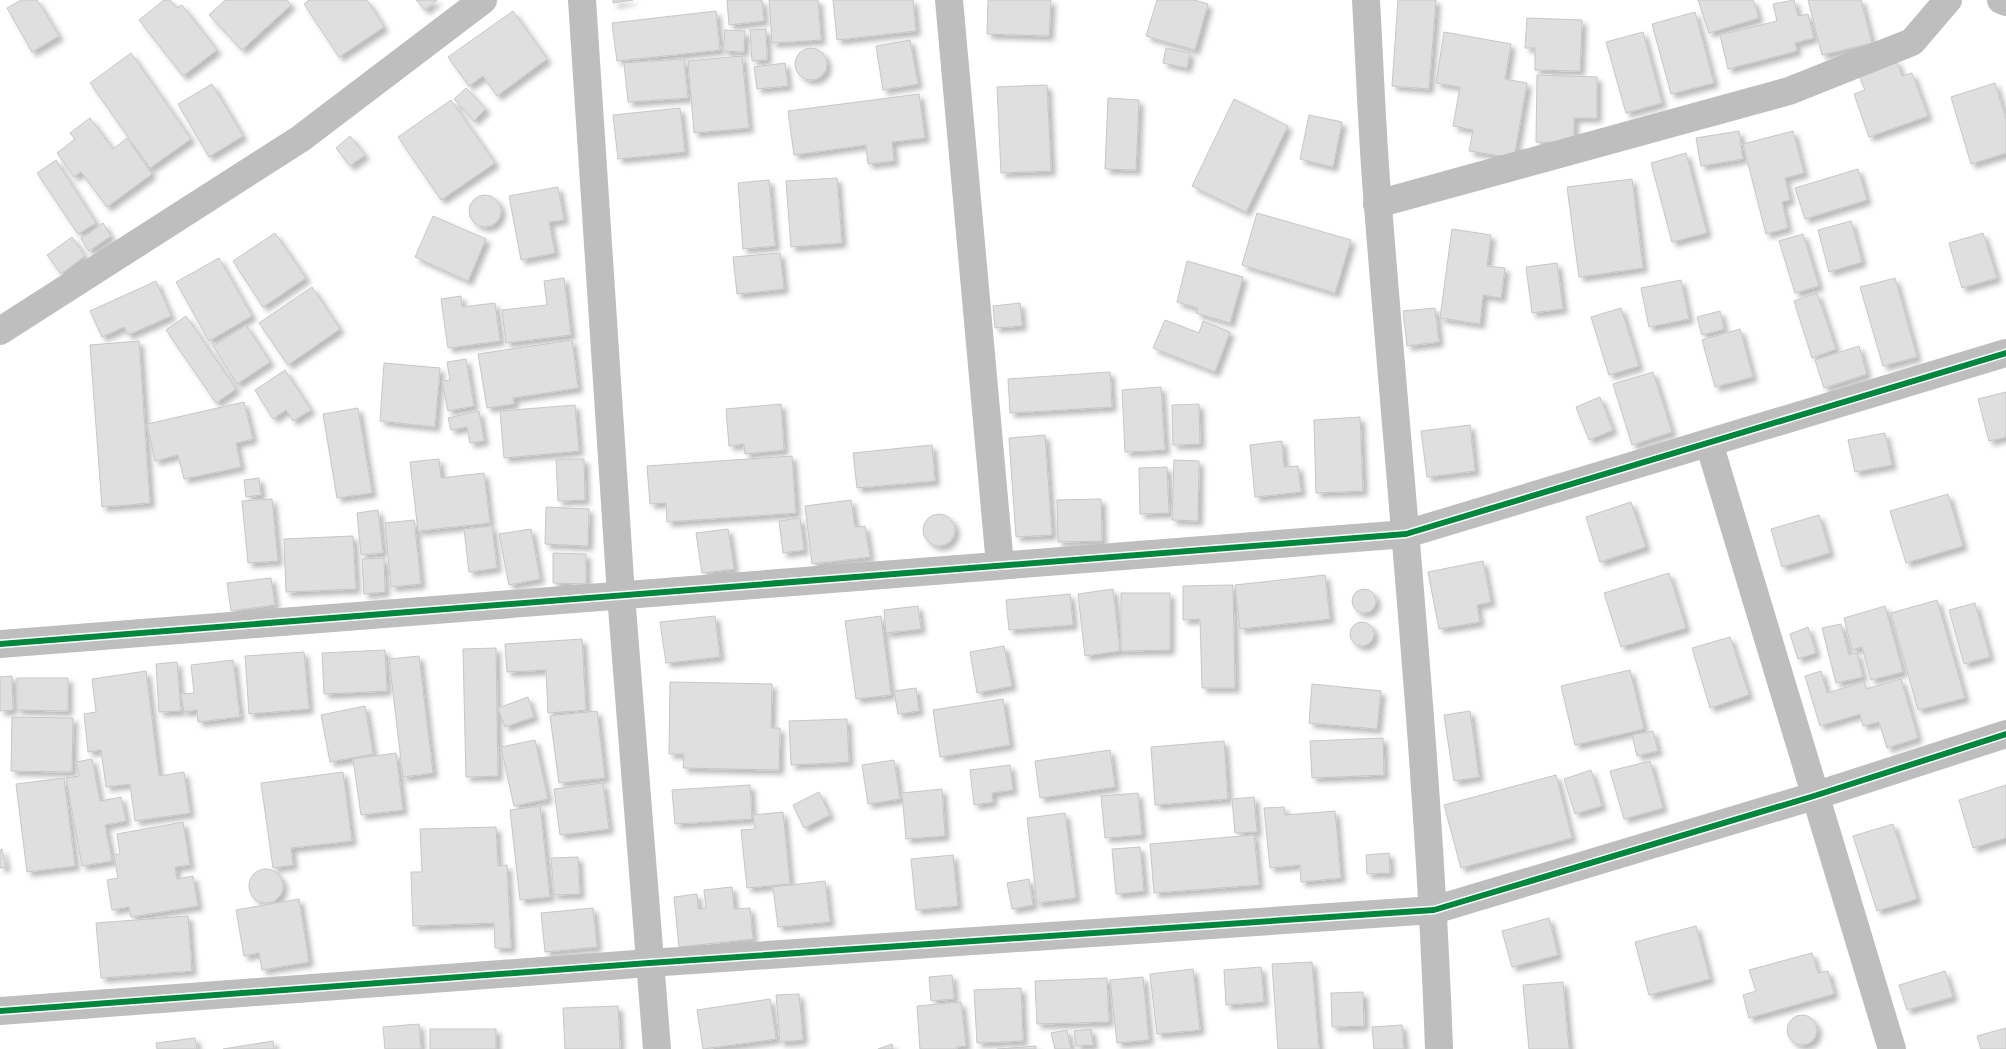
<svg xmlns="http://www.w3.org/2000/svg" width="2006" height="1049" viewBox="0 0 2006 1049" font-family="'Sofia Sans Condensed',sans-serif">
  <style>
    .building { fill: #dfdfdf; stroke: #c7c7c7; filter: url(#shadow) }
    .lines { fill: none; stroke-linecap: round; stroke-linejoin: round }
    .street { stroke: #bebebe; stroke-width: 28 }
    .cycleway-casing { stroke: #fff; stroke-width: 9 }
    .cycleway { stroke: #00873e; stroke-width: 6 }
  </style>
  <defs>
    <filter id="shadow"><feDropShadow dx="4.5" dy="4.5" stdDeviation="2.5" flood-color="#0004"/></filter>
  </defs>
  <rect width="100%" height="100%" fill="#fff"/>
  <g class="building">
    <path d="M21,0H37L59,36L32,52L7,8Z"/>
    <path d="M164,0H170L177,8L182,5L217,50L183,76L139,20Z"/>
    <path d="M225,0H287L291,5L242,50L209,15Z"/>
    <path d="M309,0H367L384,27L339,57L304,4Z"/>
    <path d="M416,0H437L425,10Z"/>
    <path d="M613,0H633L613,3Z"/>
    <path d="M727,0H762L764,21L729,25Z"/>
    <path d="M769,0H818L821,40L772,43Z"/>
    <path d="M833,0H913L916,31L837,40Z"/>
    <path d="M988,0H1051L1049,36L987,34Z"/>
    <path d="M1157,0H1194L1208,4L1195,50L1146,36Z"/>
    <path d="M1398,0H1436L1429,89L1392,86Z"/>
    <path d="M1698,0H1753L1759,18L1709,33Z"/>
    <path d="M1794,0L1798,16L1808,14L1814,38L1795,43L1797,51L1728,69L1720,35L1777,21L1773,4Z"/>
    <path d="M1808,0H1861L1872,43L1822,55Z"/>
    <path d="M513,11L547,59L497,96L483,76L469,86L448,57Z"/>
    <path d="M716,11L720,50L617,61L612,23Z"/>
    <path d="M1695,12L1714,83L1671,94L1652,24Z"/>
    <path d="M1527,18L1582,20L1580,71L1535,70V48H1525Z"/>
    <path d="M766,29L767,60L752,61L750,30Z"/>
    <path d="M725,30L745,31L744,52L723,51Z"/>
    <path d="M1444,32L1511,44L1505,79L1527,83L1514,158L1469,151L1473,130L1453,126L1460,87L1436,83Z"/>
    <path d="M1643,32L1662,103L1626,113L1606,42Z"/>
    <path d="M910,40L918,84L883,90L876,46Z"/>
    <circle cx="811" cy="64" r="16"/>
    <path d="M1166,48L1190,53L1187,68L1163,63Z"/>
    <path d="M131,53L191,139L150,168L90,83Z"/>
    <path d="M742,56L749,128L694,133L688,61Z"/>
    <path d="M684,59L688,98L628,102L624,63Z"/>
    <path d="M1896,60L1902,76L1912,73L1928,116L1869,137L1854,94L1865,90L1858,73Z"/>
    <path d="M785,63L788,86L757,89L754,67Z"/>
    <path d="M1537,75L1597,77V118H1574V143L1536,142Z"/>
    <path d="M1995,83L2006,119V153L1971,164L1951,97Z"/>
    <path d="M212,84L243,136L209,157L178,104Z"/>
    <path d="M1047,85L1051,171L1001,173L997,87Z"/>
    <path d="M466,88L486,109L474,121L454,99Z"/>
    <path d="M919,94L925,138L892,142L894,161L868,164L866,145L794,155L788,111Z"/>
    <path d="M1108,98L1139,100L1136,170L1105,169Z"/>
    <path d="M1234,99L1288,126L1246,212L1192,186Z"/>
    <path d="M451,100L495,163L441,200L398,137Z"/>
    <path d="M680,108L685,152L618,159L613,115Z"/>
    <path d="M1309,115L1342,122L1333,167L1300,159Z"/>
    <path d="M90,118L113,149L127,138L152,174L107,207L81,172L74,177L57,153L75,139L70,133Z"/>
    <path d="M1739,131L1743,159L1701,166L1696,138Z"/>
    <path d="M1793,131L1804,173L1785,178L1790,200L1782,202L1788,228L1766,234L1743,144Z"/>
    <path d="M350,136L365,155L350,166L336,148Z"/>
    <path d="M1686,153L1707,233L1672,242L1651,163Z"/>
    <path d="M56,160L96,223L78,234L37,173Z"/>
    <path d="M1858,169L1867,200L1805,219L1795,188Z"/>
    <path d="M837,178L842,243L791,247L786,181Z"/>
    <path d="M1632,179L1643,268L1579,277L1567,187Z"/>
    <path d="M769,180L775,246L743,249L738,183Z"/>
    <path d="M558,187L564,220L549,222L555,253L521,260L509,196Z"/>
    <circle cx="485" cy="211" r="16"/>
    <path d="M1257,213L1351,240L1335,293L1242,265Z"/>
    <path d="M433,216L486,239L468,281L415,257Z"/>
    <path d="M1851,221L1862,262L1829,272L1818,230Z"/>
    <path d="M103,223L111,236L89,251L81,239Z"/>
    <path d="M1452,229L1491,235L1487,266L1505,268L1501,298L1483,295L1480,324L1440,318Z"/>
    <path d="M275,233L306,278L263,307L233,261Z"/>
    <path d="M1983,233L1997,278L1962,288L1949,243Z"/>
    <path d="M1803,234L1819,286L1795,293L1779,241Z"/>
    <path d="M72,237L85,256L61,274L47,255Z"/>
    <path d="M780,253L784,289L737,294L733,257Z"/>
    <path d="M219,258L252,316L209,341L176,282Z"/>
    <path d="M1187,261L1243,277L1230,323L1196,313L1198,308L1177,302Z"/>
    <path d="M1557,263L1563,309L1532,313L1526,267Z"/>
    <path d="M564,278L571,335L506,343L502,310L547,305L544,281Z"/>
    <path d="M1895,278L1917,357L1883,366L1860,287Z"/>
    <path d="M1681,280L1689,319L1649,327L1641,288Z"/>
    <path d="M156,281L171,316L128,335L124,327L102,337L90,311Z"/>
    <path d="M312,287L340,329L288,365L259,323Z"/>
    <path d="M1817,293L1836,349L1812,358L1794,301Z"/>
    <path d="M461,296L462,307L495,303L500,341L448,348L441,299Z"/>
    <path d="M1020,303L1022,326L995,328L993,306Z"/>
    <path d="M1435,308L1439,342L1407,346L1403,311Z"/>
    <path d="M1621,308L1639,366L1609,375L1591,317Z"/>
    <path d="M1720,311L1724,329L1702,335L1697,317Z"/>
    <path d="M186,316L236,389L216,403L166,330Z"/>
    <path d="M1165,320L1199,333L1203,321L1230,332L1215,372L1153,348Z"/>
    <path d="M246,325L270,362L237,384L213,346Z"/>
    <path d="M1740,329L1753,377L1715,387L1702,340Z"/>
    <path d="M572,340L578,388L513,398L514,404L487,408L478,354Z"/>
    <path d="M139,341L150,503L102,507L90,345Z"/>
    <path d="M1859,346L1867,374L1824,388L1815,360Z"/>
    <path d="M466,359L474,406L448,411L442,381L450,380L447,362Z"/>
    <path d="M384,363L440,368L435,427L380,421Z"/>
    <path d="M285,370L311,410L293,421L286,410L273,419L255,390Z"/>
    <path d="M1110,372L1112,407L1010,413L1008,379Z"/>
    <path d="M1653,372L1672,432L1632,445L1613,384Z"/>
    <path d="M1161,387L1165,450L1125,452L1122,390Z"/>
    <path d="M2006,392V437L1989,441L1978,399Z"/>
    <path d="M1600,397L1613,430L1589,440L1576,407Z"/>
    <path d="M244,402L253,439L236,443L241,467L184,479L178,455L155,461L147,424Z"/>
    <path d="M781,404L784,450L745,454L744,444L729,446L726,409Z"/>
    <path d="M1199,404L1200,444L1173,445L1172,405Z"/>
    <path d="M575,405L579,451L504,458L500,411Z"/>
    <path d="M358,408L372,493L337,498L323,414Z"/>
    <path d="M479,411L484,441L470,443L467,427L451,430L448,418Z"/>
    <path d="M1360,417L1363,491L1316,493L1314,420Z"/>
    <path d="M1470,425L1475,471L1427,477L1421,431Z"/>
    <path d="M1885,433L1892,465L1855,472L1848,440Z"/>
    <path d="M1045,435L1052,535L1016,537L1009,438Z"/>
    <path d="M1282,441L1284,467L1298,466L1301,492L1255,497L1250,445Z"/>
    <path d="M932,445L935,481L857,488L853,453Z"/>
    <path d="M792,456L796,513L667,522L666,503L650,504L647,466Z"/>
    <path d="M439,459L441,478L484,473L490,523L418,531L410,462Z"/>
    <path d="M556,459H584L585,500L558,501Z"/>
    <path d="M1174,460L1199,461L1198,521L1172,520Z"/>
    <path d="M1167,467L1169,513L1140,514L1139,468Z"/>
    <path d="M259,478L261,495L246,497L244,480Z"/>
    <path d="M1948,494L1963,546L1906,563L1890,511Z"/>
    <path d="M272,499L278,561L248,563L242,501Z"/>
    <path d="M1101,499L1102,541L1058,542L1057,500Z"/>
    <path d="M851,500L855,527L865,526L870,557L812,564L805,506Z"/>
    <path d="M1631,502L1646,547L1600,562L1586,517Z"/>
    <path d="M546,507L589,509L588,546L545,544Z"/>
    <path d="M378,510L383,553L361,555L357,513Z"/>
    <circle cx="939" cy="530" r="16"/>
    <path d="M1819,515L1830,553L1782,567L1771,529Z"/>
    <path d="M800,518L804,550L783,553L779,521Z"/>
    <path d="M414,520L421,584L391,587L385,523Z"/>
    <path d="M492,526L497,568L469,572L464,529Z"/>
    <path d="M531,529L540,579L509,585L499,534Z"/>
    <path d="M728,529L734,569L702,573L696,533Z"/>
    <path d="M353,536L356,589L286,592L284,539Z"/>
    <path d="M553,553L586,554V584L553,583Z"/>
    <path d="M384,558L385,592L364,594L362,559Z"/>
    <path d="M1483,561L1491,602L1477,605L1480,622L1439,629L1428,572Z"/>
    <path d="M1669,573L1686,628L1621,647L1604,593Z"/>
    <path d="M1325,575L1330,619L1240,629L1235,585Z"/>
    <path d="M271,578L275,605L231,611L227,583Z"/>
    <path d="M1233,585L1235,688H1202L1200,619L1183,620V586Z"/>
    <path d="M1113,589L1120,651L1085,656L1078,594Z"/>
    <circle cx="1364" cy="601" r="12"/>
    <path d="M1121,593H1170V650L1121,651Z"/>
    <path d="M1070,594L1073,625L1009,630L1006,600Z"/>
    <path d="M1937,600L1965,698L1918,710L1891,613Z"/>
    <path d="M1975,603L1990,657L1964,664L1949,610Z"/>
    <path d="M918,606L921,629L886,633L884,610Z"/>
    <path d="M1885,606L1903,672L1871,680L1862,647L1852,650L1844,618Z"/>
    <path d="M715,616L720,657L666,663L660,622Z"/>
    <path d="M881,616L891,695L856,699L845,621Z"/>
    <circle cx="1362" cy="634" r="12"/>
    <path d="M1841,624L1849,655L1857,653L1863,677L1836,683L1822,628Z"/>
    <path d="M1808,627L1816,653L1798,659L1790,634Z"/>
    <path d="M1730,637L1749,695L1710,708L1692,648Z"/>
    <path d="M582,639L586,710L548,713L546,670L507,672L505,644Z"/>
    <path d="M1004,646L1012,686L977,693L970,652Z"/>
    <path d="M496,648L498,776L466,777L463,649Z"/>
    <path d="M385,650L387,691L324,694L322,653Z"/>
    <path d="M304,652L309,709L249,714L245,656Z"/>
    <path d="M419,656L433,773L403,777L389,659Z"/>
    <path d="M233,660L240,717L198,722L197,710L184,712L181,694L194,693L191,665Z"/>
    <path d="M177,662L181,711L159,712L156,664Z"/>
    <path d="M1630,670L1644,729L1575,745L1561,686Z"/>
    <path d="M146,671L159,776L184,772L190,813L135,821L130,784L106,787L101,750L88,752L84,714L96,712L92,679Z"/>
    <path d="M1821,671L1827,693L1864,682L1866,689L1901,679L1918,738L1887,748L1879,722L1863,726L1860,714L1820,726L1805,676Z"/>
    <path d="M12,676L13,710L0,711V677Z"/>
    <path d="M17,678H68V711L17,710Z"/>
    <path d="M670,682L772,684L771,728H780L779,770L683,768L684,754H669Z"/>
    <path d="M1312,684L1381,691L1377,729L1309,723Z"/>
    <path d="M916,688L919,711L898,714L894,691Z"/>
    <path d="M528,697L534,717L505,727L498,708Z"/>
    <path d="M1003,699L1010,745L940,757L933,710Z"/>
    <path d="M365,706L373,754L330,762L321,715Z"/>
    <path d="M597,711L605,778L559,783L550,716Z"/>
    <path d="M1470,711L1479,777L1454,781L1444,715Z"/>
    <path d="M12,717L73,718L72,772L11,771Z"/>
    <path d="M847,719L849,762L791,765L789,721Z"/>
    <path d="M1653,731L1658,751L1637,756L1632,735Z"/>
    <path d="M1383,738L1384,775L1312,778L1310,741Z"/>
    <path d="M535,740L548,799L514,806L501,747Z"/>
    <path d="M1224,741L1228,799L1155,805L1151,747Z"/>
    <path d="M1110,750L1115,787L1040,798L1035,761Z"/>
    <path d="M396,753L403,810L361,815L353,759Z"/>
    <path d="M92,759L100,801L121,797L126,821L105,825L112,861L82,866L66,778L79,776L76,762Z"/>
    <path d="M894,760L900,799L868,804L862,765Z"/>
    <path d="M1650,761L1663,808L1624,819L1610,771Z"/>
    <path d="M1010,765L1013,790L992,793L993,802L974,805L970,770Z"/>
    <path d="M1591,770L1602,806L1575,814L1564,779Z"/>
    <path d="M343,772L352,841L291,848L293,865L273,868L261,783Z"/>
    <path d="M1556,775L1572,838L1461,868L1444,805Z"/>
    <path d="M64,778L75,866L27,872L16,784Z"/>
    <path d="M603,783L609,829L560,835L554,789Z"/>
    <path d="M750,785L752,819L675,824L672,790Z"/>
    <path d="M2006,785V838L1973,848L1959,800Z"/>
    <path d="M942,789L945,836L906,839L902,793Z"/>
    <path d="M819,792L830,815L804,828L793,805Z"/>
    <path d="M1138,793L1142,835L1105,838L1101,796Z"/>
    <path d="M1254,797L1257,832L1235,833L1232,799Z"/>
    <path d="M540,806L550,897L520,900L510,810Z"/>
    <path d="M1284,807L1285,815L1335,811L1341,878L1301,882L1300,865L1270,868L1264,808Z"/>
    <path d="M783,812L790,884L747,888L741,830L755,829L753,815Z"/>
    <path d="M1065,813L1076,898L1037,903L1027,818Z"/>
    <path d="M183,822L190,865L175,867L177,879L193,876L198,906L131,917L129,907L112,910L107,880L118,878L114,855L120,854L117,834Z"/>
    <path d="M1893,824L1917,899L1877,911L1853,836Z"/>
    <path d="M496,827L498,866L507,865L511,948H495L494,923L413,926L411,872H422L420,829Z"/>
    <path d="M1254,835L1259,885L1154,893L1150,844Z"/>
    <path d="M1140,847L1144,891L1116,894L1112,849Z"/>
    <path d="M2,849L6,867L0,868V850Z"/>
    <path d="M1389,853L1390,873L1367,874L1366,855Z"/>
    <path d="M953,855L958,906L916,910L911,859Z"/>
    <path d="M578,857L580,894L554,895L551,858Z"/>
    <circle cx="266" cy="886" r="17"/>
    <path d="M1029,879L1033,905L1012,909L1007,883Z"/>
    <path d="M825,881L830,922L778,927L773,887Z"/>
    <path d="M732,887L734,909L750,908L753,939L679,947L674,897L697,894L698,909L706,908L704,890Z"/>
    <path d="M299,899L309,962L262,970L259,953L244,956L236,910Z"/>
    <path d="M593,908L597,947L545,952L541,913Z"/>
    <path d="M188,916L192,971L101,978L96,923Z"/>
    <path d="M1549,918L1558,955L1512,967L1502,931Z"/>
    <path d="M1696,926L1710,979L1649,995L1635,942Z"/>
    <path d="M1812,953L1818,973L1828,971L1834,994L1749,1018L1743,995L1756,991L1749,970Z"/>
    <path d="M1312,962L1319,1049H1278L1272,964Z"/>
    <path d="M1261,967L1264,1002L1226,1005L1224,970Z"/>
    <path d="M1193,969L1200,1030L1157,1034L1150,974Z"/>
    <path d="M1945,971L1953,997L1907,1010L1899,985Z"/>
    <path d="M952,975L954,999L931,1001L929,977Z"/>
    <path d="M1143,977L1149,1040L1117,1043L1110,980Z"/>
    <path d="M1107,978L1109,1022L1037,1024L1035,981Z"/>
    <path d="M1563,982L1569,1049H1529L1523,985Z"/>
    <path d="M1021,988L1023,1041L977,1043L974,990Z"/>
    <path d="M1363,992L1364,1026L1332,1027L1331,993Z"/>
    <path d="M799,994L803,1040L780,1042L776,995Z"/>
    <path d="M770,999L776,1039L703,1049L697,1010Z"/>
    <path d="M961,1002L966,1046L956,1047L957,1049H920L917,1006Z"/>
    <path d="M618,1006L620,1049H565L563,1008Z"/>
    <circle cx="1802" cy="1030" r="15"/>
    <path d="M419,1024L421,1049H385L383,1027Z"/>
    <path d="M1402,1025L1404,1049H1374L1372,1027Z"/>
    <path d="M2006,1028V1049H1981L1977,1036Z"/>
    <rect x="430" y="1029" width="66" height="20"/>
    <path d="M1091,1029L1093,1045L1076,1046L1074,1031Z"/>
    <path d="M1067,1030L1071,1049H1055L1051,1033Z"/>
    <path d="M195,1038L197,1049H157L156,1043Z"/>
    <path d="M273,1041L274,1049H223Z"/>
    <path d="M892,1044L893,1049H878Z"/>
    <path d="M1036,1046V1049H997Z"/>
  </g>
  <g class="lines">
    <g class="street">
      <path d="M582,0L621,595L657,1049"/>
      <path d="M949,0L1000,565"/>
      <path d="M1366,0C1370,69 1372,137 1378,206C1400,487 1429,767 1439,1049"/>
      <path d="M2001,0L2006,2"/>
      <path d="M1377,204L1789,91L1912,42L1948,0"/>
      <path d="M0,331L300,139L483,0"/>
      <path d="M1709,443L1892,1049"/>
      <path d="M0,644L1406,534L2006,353"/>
      <path d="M0,1011L649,963L1434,910L1814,796L2006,734"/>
    </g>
    <g class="cycleway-casing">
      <g id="cycleway">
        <path d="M0,644L1406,534L2006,353"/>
        <path d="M0,1011L649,963L1434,910L1814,796L2006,734"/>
      </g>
    </g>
    <use href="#cycleway" class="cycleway"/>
  </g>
</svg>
